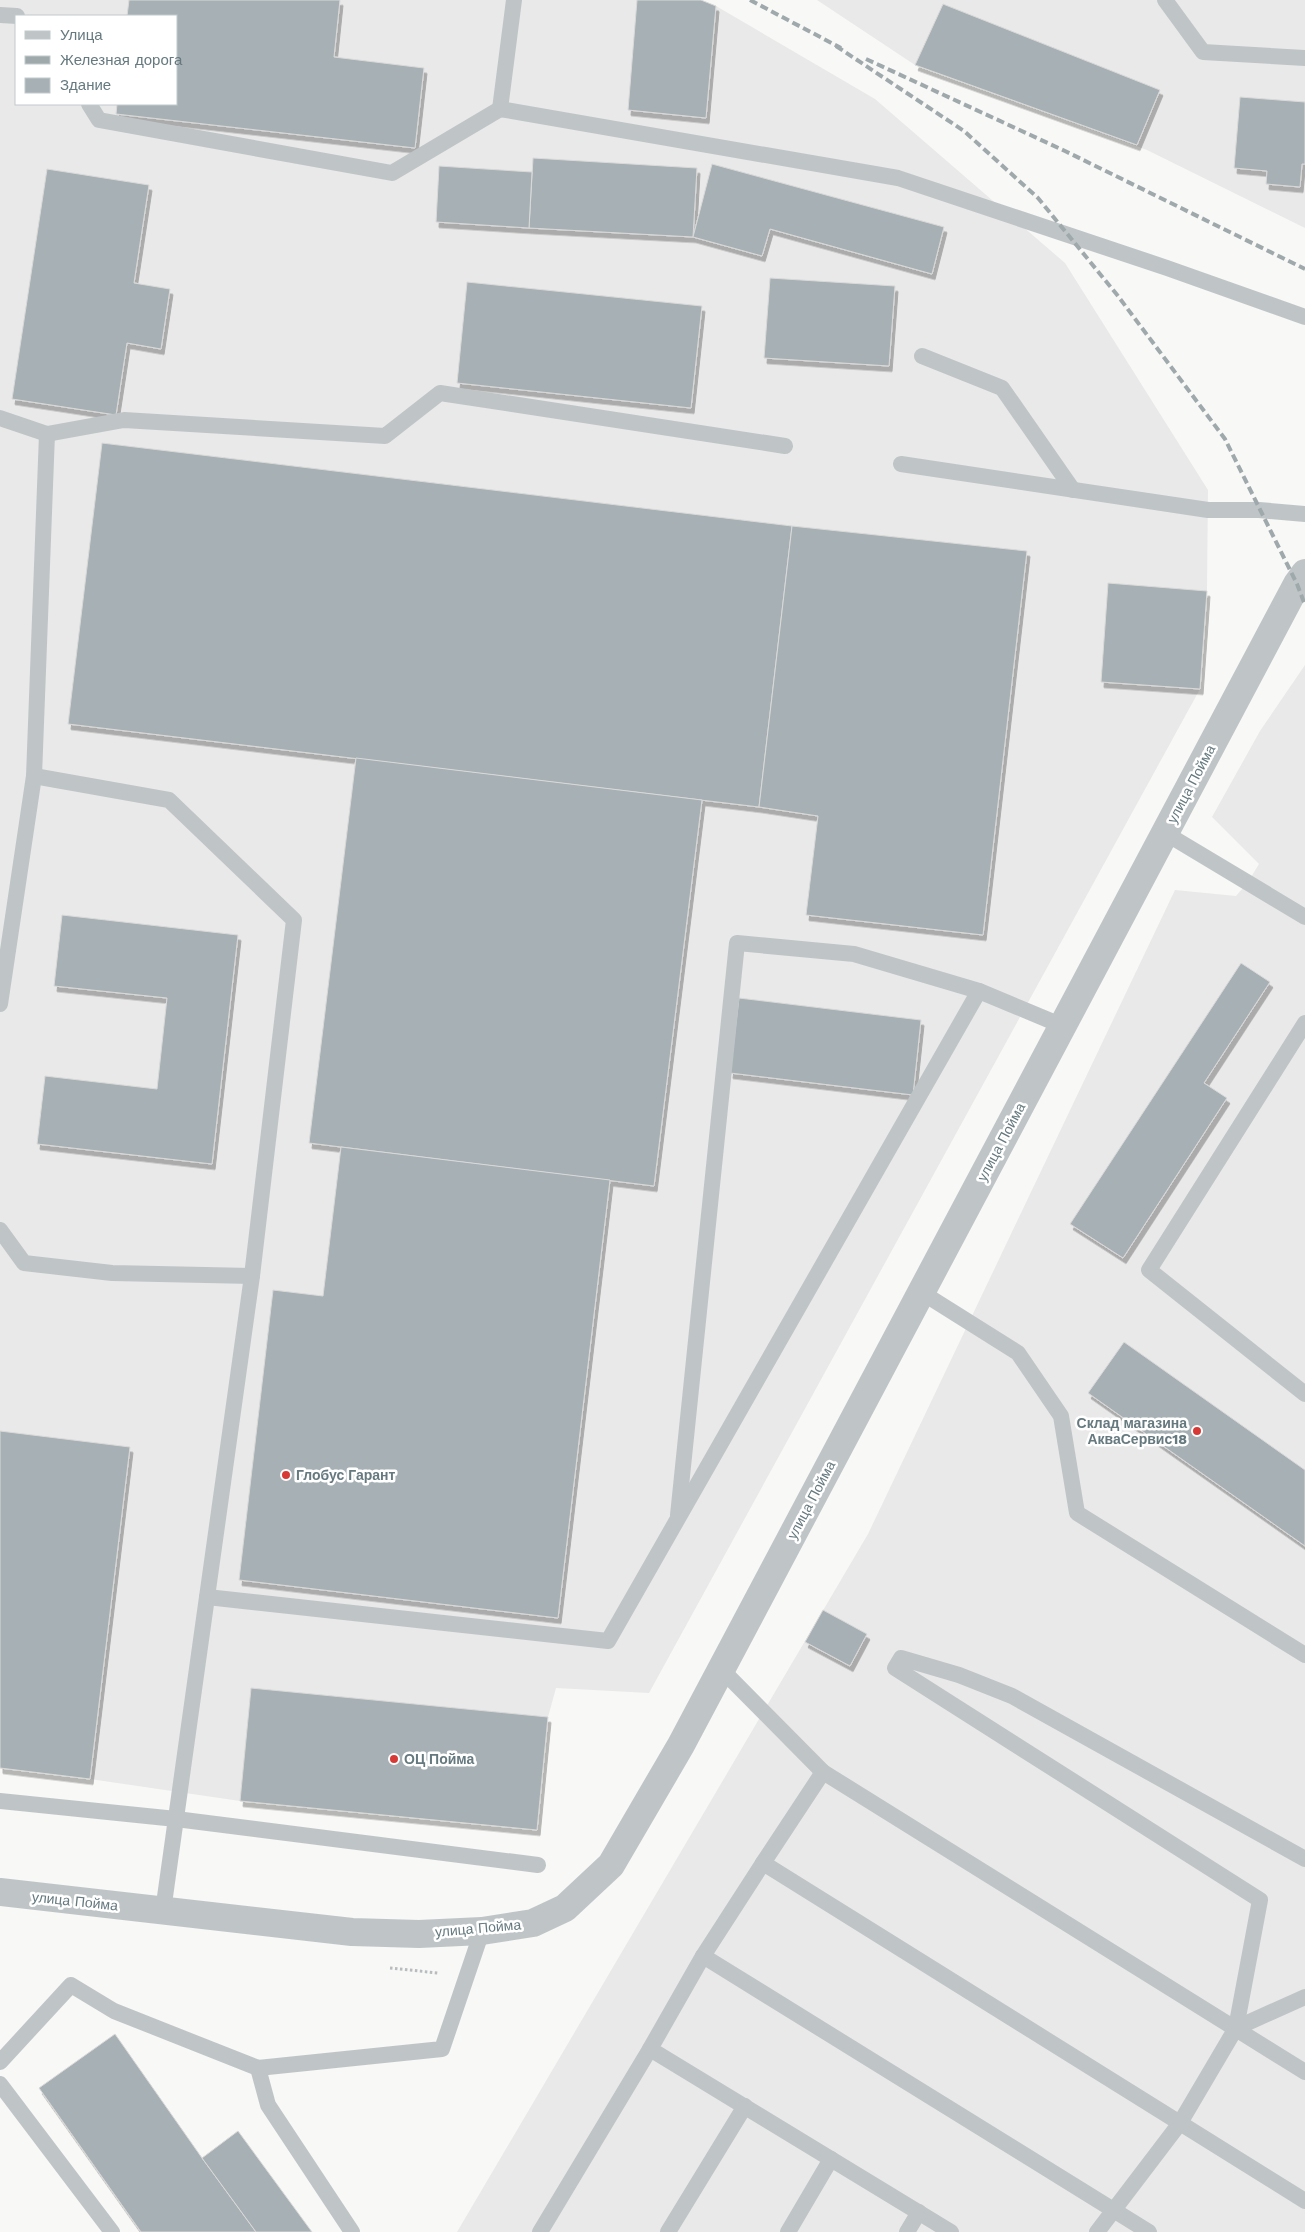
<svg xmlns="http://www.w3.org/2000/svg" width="1305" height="2232" viewBox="0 0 1305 2232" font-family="'Work Sans',sans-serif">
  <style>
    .built { fill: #e9e9e9; fill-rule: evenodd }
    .building { fill: #a7b1b5; stroke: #dad9d8; filter: url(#shadow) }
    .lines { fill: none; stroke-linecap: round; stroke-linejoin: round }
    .path { stroke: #b8bcbe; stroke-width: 3; stroke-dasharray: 2.5 2.5; stroke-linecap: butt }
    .service { stroke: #bfc5c7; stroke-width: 16 }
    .tertiary { stroke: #bfc5c7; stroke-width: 28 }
    .rail { stroke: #9fa9ac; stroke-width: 4; stroke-dasharray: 8 4; stroke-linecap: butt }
    .poi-dot { fill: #d73a36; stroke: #fff; stroke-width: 2 }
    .labels { text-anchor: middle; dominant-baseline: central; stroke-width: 5; stroke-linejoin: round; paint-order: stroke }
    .street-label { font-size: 14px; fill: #65797f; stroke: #fff }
    .poi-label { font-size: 14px; font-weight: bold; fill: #65797f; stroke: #fff; text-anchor: start }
  </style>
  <defs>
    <filter id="shadow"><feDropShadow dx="3" dy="5.5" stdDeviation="0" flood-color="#0004"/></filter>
  </defs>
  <rect width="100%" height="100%" fill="#f8f8f6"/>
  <g class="built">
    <path d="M0,0H701L716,6L875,99L1065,263L1208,490L1207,591L1200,689L649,1693L556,1688L548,1717L537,1830L240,1801L90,1779L130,1447L0,1431ZM16,16H176V104H16Z"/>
    <path d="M817,0H1305V228L1147,150L915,65Z"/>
    <path d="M1305,665V2232H457L868,1534L1175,890L1236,896L1248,882L1259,864L1212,817L1260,731Z"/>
  </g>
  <g class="building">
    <path d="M129,0H340L334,57L424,68L415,148L116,114L117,104H176V16H127Z"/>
    <path d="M637,0H701L716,6L706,118L628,110Z"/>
    <path d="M943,4L1160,90L1137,145L915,65Z"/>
    <path d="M1240,97L1305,102V164H1302L1300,187L1266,184L1267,171L1234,168Z"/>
    <path d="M533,158L697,168L693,237L529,228Z"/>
    <path d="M712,164L944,227L932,274L770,229L762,256L693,237Z"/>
    <path d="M439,166L532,172L529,228L436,222Z"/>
    <path d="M47,169L149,185L134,283L170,289L161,349L127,343L116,415L12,399Z"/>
    <path d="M770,278L895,286L889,366L764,358Z"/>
    <path d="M467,282L702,306L691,408L457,383Z"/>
    <path d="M102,443L792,526L759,807L68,724Z"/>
    <path d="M792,526L1027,551L983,935L806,915L818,816L759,807Z"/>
    <path d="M1108,583L1207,591L1200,689L1101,682Z"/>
    <path d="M356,758L702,800L654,1186L309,1143Z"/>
    <path d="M62,915L238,935L212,1164L37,1144L45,1076L157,1089L167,998L54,986Z"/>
    <path d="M1241,963L1270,982L1204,1083L1227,1098L1123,1258L1070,1224Z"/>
    <path d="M739,998L921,1020L913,1095L730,1073Z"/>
    <path d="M341,1147L610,1180L558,1618L239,1580L273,1290L323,1296Z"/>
    <path d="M1124,1342L1305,1470V1546L1088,1393Z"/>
    <path d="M0,1431L130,1447L90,1779L0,1768Z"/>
    <path d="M823,1610L867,1634L850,1666L805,1642Z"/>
    <path d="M251,1688L548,1717L537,1830L240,1801Z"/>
    <path d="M115,2034L202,2158L256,2232H141L39,2088Z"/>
    <path d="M238,2131L312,2232H256L202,2158Z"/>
  </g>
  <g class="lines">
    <path class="path" d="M390,1968L438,1973"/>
    <g class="service">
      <path d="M514,0L500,109L898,178L1167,268L1305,317"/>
      <path d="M1165,0L1203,52L1305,58"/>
      <path d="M0,15L17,16"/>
      <path d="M89,104L99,120L392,173L500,109"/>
      <path d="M922,356L1002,388L1073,490"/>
      <path d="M0,418L47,434L124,420L385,436L440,393L785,446"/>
      <path d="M901,464L1208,510H1259L1305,514"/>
      <path d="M34,776L169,800L294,920L252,1276L163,1911"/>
      <path d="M1165,833L1305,917"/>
      <path d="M0,1004L34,776L47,434"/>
      <path d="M1305,1023L1149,1270L1305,1394"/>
      <path d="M0,1230L24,1263L112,1273L252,1276"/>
      <path d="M921,1292L1018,1353L1061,1416L1077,1513L1305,1655"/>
      <path d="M678,1515L737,943L854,954L979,991"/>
      <path d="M207,1597L608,1641L979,991L1063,1026"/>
      <path d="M721,1669L823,1772L1305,2072"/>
      <path d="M0,1801L176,1819L538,1865"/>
      <path d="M763,1863L823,1772"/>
      <path d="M703,1956L1149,2232"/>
      <path d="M1236,2028L1305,1997"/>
      <path d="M0,2062L71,1985L114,2011L258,2068L442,2049L482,1931"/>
      <path d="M258,2068L268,2105L352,2232"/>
      <path d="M0,2084L112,2232"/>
      <path d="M540,2232L650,2049"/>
      <path d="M668,2232L745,2106"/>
      <path d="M788,2232L831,2159"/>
      <path d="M907,2232L919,2212"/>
      <path d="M951,2232L650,2049L703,1956L763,1863L1305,2201"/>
      <path d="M1097,2232L1180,2123L1236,2028L1260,1900L895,1668L901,1658L959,1675L1012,1696L1305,1859"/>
    </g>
    <path class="tertiary" d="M0,1892L352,1932L419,1934L482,1931L533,1923L565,1908L611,1865L681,1745L1297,584L1305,573"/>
    <g class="rail">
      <path d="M750,0L841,48"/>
      <path d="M836,46L964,131L1038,198L1118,296L1225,439L1297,584L1305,605"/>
      <path d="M866,59L1065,151L1305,269"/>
    </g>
  </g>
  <g class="poi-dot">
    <circle cx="1197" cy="1431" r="5"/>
    <circle cx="286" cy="1475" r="5"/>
    <circle cx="394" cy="1759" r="5"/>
  </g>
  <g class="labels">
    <g class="street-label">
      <text transform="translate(1191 784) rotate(-62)">улица Пойма</text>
      <text transform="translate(1001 1142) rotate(-62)">улица Пойма</text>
      <text transform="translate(811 1500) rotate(-62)">улица Пойма</text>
      <text transform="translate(75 1901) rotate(6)">улица Пойма</text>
      <text transform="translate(478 1928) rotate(-5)">улица Пойма</text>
    </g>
    <g class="poi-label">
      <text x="1187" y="1423" text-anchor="end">Склад магазина<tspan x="1187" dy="16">АкваСервис18</tspan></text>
      <text x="296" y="1475">Глобус Гарант</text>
      <text x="404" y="1759">ОЦ Пойма</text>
    </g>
  </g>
  <rect x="15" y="15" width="162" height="90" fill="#ffffff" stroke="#c1c9cc"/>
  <rect x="25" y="31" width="25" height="8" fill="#bfc5c7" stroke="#c1c9cc"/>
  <text x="60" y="40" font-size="15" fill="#65797f">Улица</text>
  <rect x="25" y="56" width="25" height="8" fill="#9fa9ac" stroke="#c1c9cc"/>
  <text x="60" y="65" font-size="15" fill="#65797f">Железная дорога</text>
  <rect x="25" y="78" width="25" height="15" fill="#a7b1b5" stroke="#c1c9cc"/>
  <text x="60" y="90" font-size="15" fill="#65797f">Здание</text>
</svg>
